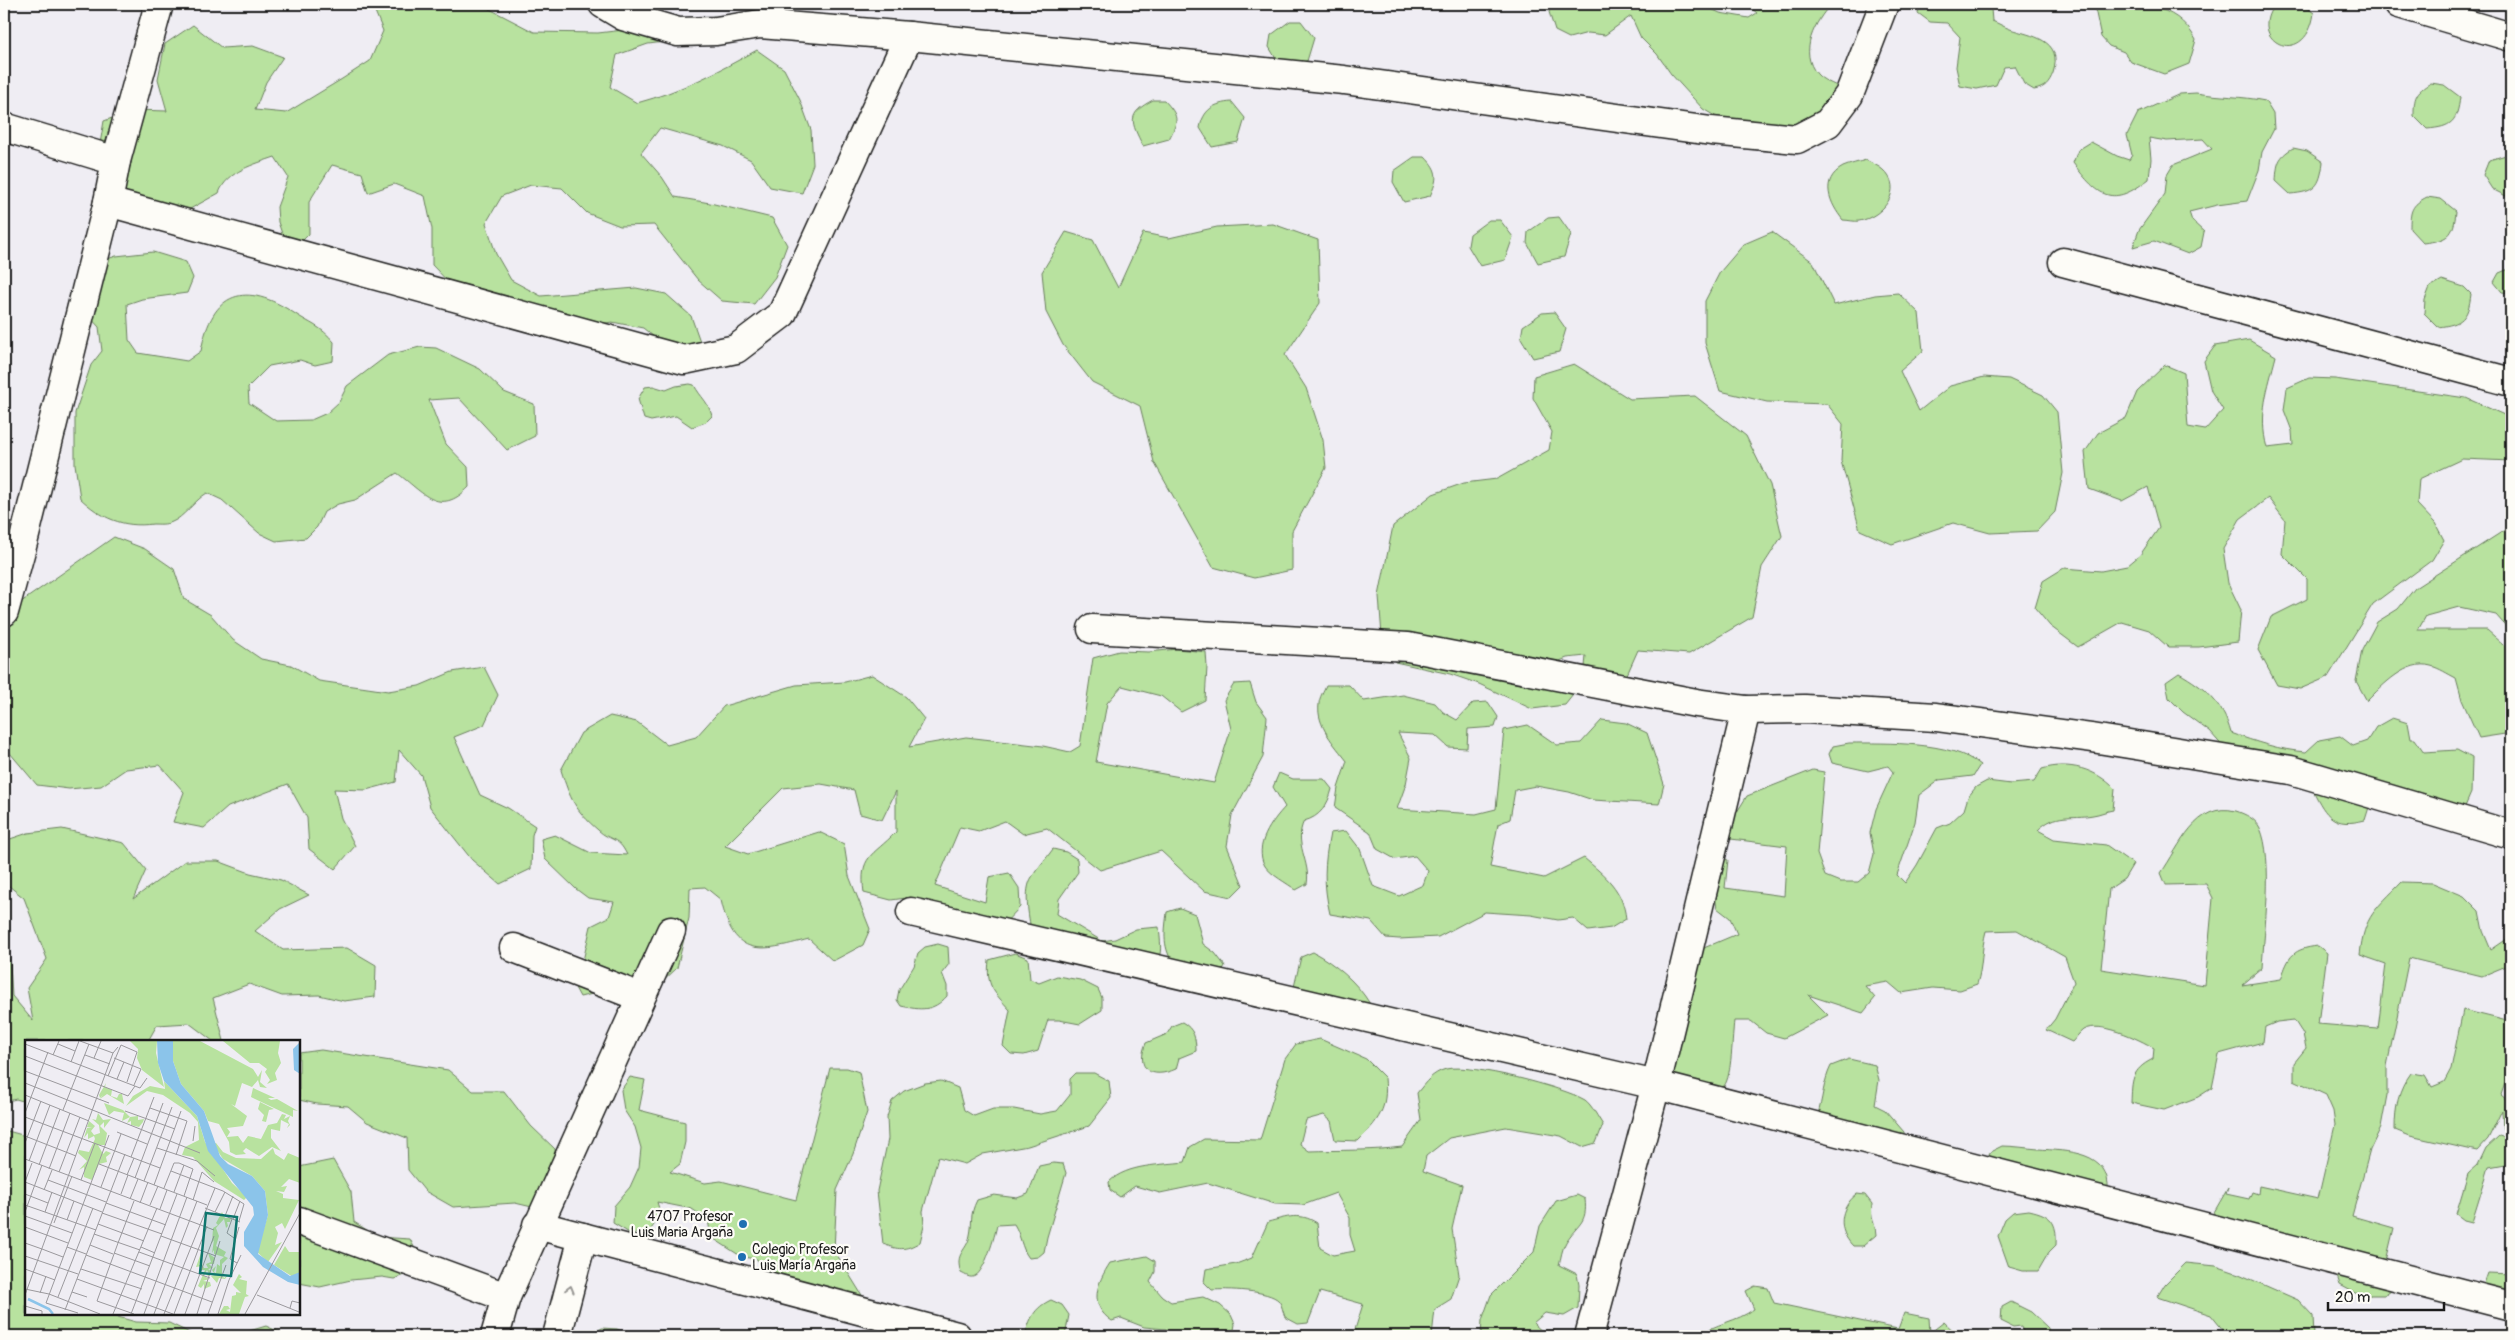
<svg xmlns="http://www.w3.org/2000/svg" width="2515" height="1340" viewBox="0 0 2515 1340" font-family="Pangolin,sans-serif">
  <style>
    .green { fill: #b8e29f; stroke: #6a7f5e }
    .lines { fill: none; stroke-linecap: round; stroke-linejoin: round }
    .minor-casing { stroke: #1c1c1c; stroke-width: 31 }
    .minor { stroke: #fdfcf7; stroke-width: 28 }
    .oneway { stroke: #989794 }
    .poi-dot { fill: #1f6fb2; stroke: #fdfcf7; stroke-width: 2 }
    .labels { text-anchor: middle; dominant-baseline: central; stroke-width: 4.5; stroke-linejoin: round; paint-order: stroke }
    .poi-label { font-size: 14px; fill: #1c1c1c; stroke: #fdfcf7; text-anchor: end }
    .inset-river { fill: none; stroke: #8bc4ea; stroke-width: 2.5 }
    .inset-road { fill: none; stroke: #9b999d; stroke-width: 1 }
    .view { fill: #0f766e; fill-opacity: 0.15; stroke: #0f766e; stroke-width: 2.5 }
    .inset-edge { fill: none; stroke: #1c1c1c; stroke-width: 2.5 }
  </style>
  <rect width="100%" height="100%" fill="#efedf3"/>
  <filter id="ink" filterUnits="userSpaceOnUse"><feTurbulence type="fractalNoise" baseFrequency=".02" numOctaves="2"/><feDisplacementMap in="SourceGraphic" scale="10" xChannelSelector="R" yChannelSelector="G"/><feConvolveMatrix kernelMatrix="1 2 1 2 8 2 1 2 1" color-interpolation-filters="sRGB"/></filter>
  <g filter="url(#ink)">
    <g class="green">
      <path d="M372,4H480L534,32L598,33L683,23L714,16L741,33L648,44L617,55L610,87L637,103C681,91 718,72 757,50L784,69L800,100L811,130L813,164L802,193L770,187L751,160L723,146L660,128L641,153L662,177L675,197L710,203L772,218L787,245L775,277L754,304L722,301L698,280L654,225L620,226L587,213L562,188L531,185L502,196L486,223L496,254L511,280L541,296L636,288L666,294L691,316L702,347L669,349L643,328L612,322L582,327L457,291L432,265V229L425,196L394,184L368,193L362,173L332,165L309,202V234L289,254L278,222L277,207L288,177L275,157C255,164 227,171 219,193L190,209L159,212L102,188L98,155L104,121L134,110L167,111L158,79L165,44L193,25L222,48L253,46L283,57L266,82L255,110L286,113L342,79L370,61L383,31Z"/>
      <path d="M1553,4H1700L1720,13L1749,18L1757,13L1746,4H1831C1815,22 1798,52 1817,74C1822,80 1833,84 1841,88L1830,128L1725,122L1703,109L1671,74L1657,54L1641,38L1631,16L1605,35L1588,33L1569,38L1555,31L1549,12Z"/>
      <path d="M1920,4H1997L1991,9L1992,21C1998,23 2004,27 2010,29C2031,36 2064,39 2053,73C2049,83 2045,88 2034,90L2024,84L2015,66L2004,67L1996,85L1977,89L1960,86L1956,67L1960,37L1947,23L1930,22L1918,13Z"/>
      <path d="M2094,4C2135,4 2175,0 2196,40L2189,64L2164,74L2131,62L2124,52L2109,46L2101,37Z"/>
      <path d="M2277,4H2302L2314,13C2307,64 2259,47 2268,17C2270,11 2272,7 2277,4Z"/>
      <path d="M1290,21H1301L1314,38L1307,61L1281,67L1269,47L1271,35Z"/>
      <path d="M2431,83L2444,85L2460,97C2457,122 2452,127 2427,129L2414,116C2414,97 2415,92 2431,83Z"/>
      <path d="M2196,93C2219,97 2242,96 2265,101L2273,114L2274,129L2262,152L2259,170L2247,201L2217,205L2189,212L2192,221L2204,232L2201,247L2188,254L2154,241L2133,247L2139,230L2165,194L2167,175L2173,165L2212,149L2203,139L2167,141L2149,138L2151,159L2149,179C2112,208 2099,197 2073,163L2078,150L2091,142L2117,156L2129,160L2132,155L2127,135L2138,113L2180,94Z"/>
      <path d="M1153,100H1164C1179,116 1179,120 1169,139L1143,146C1131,122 1126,114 1153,100Z"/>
      <path d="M1232,102L1245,118L1238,142L1212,147L1200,128C1203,110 1214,103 1232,102Z"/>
      <path d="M2293,148L2307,151L2323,162C2320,187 2315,192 2290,194L2276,181C2277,163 2278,157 2293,148Z"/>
      <path d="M2506,155L2511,157V204L2510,198L2492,189L2483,175L2489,160Z"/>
      <path d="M1414,157H1425C1439,171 1438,179 1430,196L1404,202L1393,182L1394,171Z"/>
      <path d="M1866,160C1871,163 1879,166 1883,170C1905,189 1883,217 1859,221C1855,222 1848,220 1843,220C1830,204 1819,180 1843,167C1850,164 1859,162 1866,160Z"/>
      <path d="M2427,197L2441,199L2456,211C2454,236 2448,240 2423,243L2410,229C2410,211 2411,205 2427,197Z"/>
      <path d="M1559,217L1571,234L1564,257L1538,263L1527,243L1528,232L1548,218Z"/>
      <path d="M1489,220H1500L1513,237L1505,260L1480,266L1468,246L1470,234Z"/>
      <path d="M1273,224L1318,240L1320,303L1285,355L1306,388L1323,440L1326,468L1292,531V570L1254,578L1213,567L1154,462L1140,406L1092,382L1063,345L1046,312L1042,272L1066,232L1093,240L1118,288L1143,233L1169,238L1217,227Z"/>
      <path d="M1772,232L1813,262L1834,305L1875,295L1898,293L1919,313L1923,351L1900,371L1919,411L1950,386L1984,377L2009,379L2043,395L2057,412L2063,473L2055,512L2037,531L1990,533L1953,523L1892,544L1860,530L1841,461L1843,424L1827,404L1767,402L1720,391L1705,343V301L1720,272L1744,244Z"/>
      <path d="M153,252L186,262L193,278L187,293L142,299L127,304L129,340L138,353L187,361L201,351C212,291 245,281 294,313C310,324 321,326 334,342L333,361L315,365L300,360L269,366L248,387L249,403L276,421L311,420L327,413L339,402L347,386L388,355L420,347L436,348L480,369L504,392L534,404L535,436L507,450L459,398L429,400L446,444L468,467L469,487C439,518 423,492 397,473L355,500L338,504L324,512L317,527L306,538L276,541L259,533L222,500L207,493C195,500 183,518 172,522C166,525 158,524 153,524C123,528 101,518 80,498L75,464V413L91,365L102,351L99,327L88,315L99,262L116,256Z"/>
      <path d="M2509,269L2511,270V293L2502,292L2494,282L2499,273Z"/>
      <path d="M2442,280L2464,287L2471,294C2468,319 2462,324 2438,327L2424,313L2425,300L2430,287Z"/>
      <path d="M1554,312L1566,329L1559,352L1533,358L1521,338L1523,326L1542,313Z"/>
      <path d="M2249,340L2276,356C2268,388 2258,414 2267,448L2293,445L2292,431L2284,410L2287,388L2309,378L2335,379L2466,398L2511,418V461L2462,459L2419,479L2417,504L2435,523L2444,540L2432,560L2373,604L2328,677L2300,689L2277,685L2258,650L2271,617L2307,599V579L2282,554L2285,520L2268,498L2240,519L2223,549L2228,583L2241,610L2238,642L2199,647H2168L2149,630L2122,622L2078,647L2050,626L2035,608L2043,581L2064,568L2101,571L2127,566L2140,555L2159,528L2148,487L2122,501L2089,489L2085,452L2098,433L2126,418L2137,392L2165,365L2184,373L2188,427L2205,430L2223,410L2211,391L2204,361L2215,346Z"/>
      <path d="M1574,364L1630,399L1695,396L1746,436L1770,485L1782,536L1762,567L1752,617L1689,654L1638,650L1621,688H1583L1586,656L1567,658L1547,666L1570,681L1573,695L1565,705L1532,709L1479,684L1450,674L1395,662L1382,636L1379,596L1393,526L1433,494L1464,483L1497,479L1549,450L1552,432L1533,398L1534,376Z"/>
      <path d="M690,384L694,385C701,398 708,401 712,416L706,422L692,427L676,416L651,421L644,419L638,399L645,387L653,386L666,390L676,386Z"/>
      <path d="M2511,526V632L2496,615L2459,607L2426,616L2418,630H2487L2511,651V729L2505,734L2479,738L2462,700L2456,678C2448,674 2439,668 2431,666C2407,659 2383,685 2367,701L2356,681L2362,650L2377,622L2398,609L2415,588Z"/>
      <path d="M114,537L145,549L174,569L184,599L211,615L233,640L261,659L291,665L319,681L388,691L419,686L452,672L484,667L498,695L484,725L454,737L480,795L508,808L535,826L532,835L531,869L500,884L472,860L430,807L421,775L399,750L396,782L366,790L334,789L341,818L355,846L335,869L309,849L307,818L288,784L228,807L204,828L173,822L184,792L160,765L126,769L101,786L69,789L37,785L4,746V614Z"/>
      <path d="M1177,649L1206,652L1207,667L1205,700L1181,712L1161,696L1122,686L1107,703L1096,762L1214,783L1231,729L1224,700L1234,684L1250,683L1256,702L1267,717L1263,757L1232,815L1227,846L1243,885L1231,897L1204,891L1161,851L1100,870L1047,828L1023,834L1005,821L979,831L960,827L935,886L985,902L989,877L1009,873L1019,888L1020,907L1001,927L934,909L906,898L891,900L864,893C859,855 872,857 896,832V791L882,820L860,814L854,790L821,784L783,788L725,846L748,854L819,832L844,844L849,876L870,929L863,945L833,961L809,939C760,952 734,959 721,900L705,887L690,888L689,918L677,968L660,984L605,991L580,997L573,984L582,965L591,926L609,917L614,902L588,898L576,889L545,859L541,839L555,835L591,853L627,855C618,836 611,842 598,830C575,810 570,799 561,770L581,733L610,716L637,722L667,745L696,737L724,706L796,685L845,682L872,675L906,697L924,719L909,747L966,737L1043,746L1070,752L1080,746L1093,658L1119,651L1149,652Z"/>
      <path d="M2179,673C2205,688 2223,703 2231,733C2256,742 2280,750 2306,752L2319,740L2340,736L2353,746L2367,741L2376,727L2392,718L2408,723L2411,739H2415L2424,752L2457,750L2472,758L2471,793L2464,809L2370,804L2365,820C2334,828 2326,817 2313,790L2233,758L2210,732L2183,712L2169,698L2166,682Z"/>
      <path d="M1326,685H1349L1364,701L1403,695L1435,703L1443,712L1457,720L1473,703L1488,702L1498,717L1495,727L1468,729L1467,748L1448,747L1435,735L1398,733L1411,758L1406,784L1397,809L1476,814L1496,809L1504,730L1528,725L1557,745L1581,743L1602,720L1626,723L1647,733L1664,784L1659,804L1593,800L1569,792L1536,786L1515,790L1510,819L1498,824L1490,867L1544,878L1584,858C1605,876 1623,889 1626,919L1611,928L1588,931L1573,918L1558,920L1531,915L1485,912L1438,937L1399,939L1386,938L1371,921L1330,914C1323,884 1324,864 1330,833L1346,831L1360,849L1373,886L1399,896L1423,885L1428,871L1415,856L1395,859L1377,849L1370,832L1335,808L1338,788L1347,761C1335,745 1316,726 1319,704C1319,698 1324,690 1326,685Z"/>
      <path d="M1849,743C1886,743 1952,741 1980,765L1973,776L1939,780L1919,795L1915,822L1897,875L1905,883L1917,865L1937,828L1950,823L1964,810L1968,797L1976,787L1987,781L2011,784L2034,782L2042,769C2069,761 2096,769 2115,789L2113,810C2106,811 2100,814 2093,815C2071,819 2056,812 2038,830L2054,839L2106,845L2133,864L2124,879L2109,889L2101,969L2205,985L2213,898L2206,884L2166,885L2161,873C2180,846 2196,801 2236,811C2245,814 2256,819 2260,828C2274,859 2264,931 2262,968L2242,985L2281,979C2289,955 2293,949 2318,946L2327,953L2318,1024L2378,1029L2386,964L2360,955C2364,915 2376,909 2402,882L2433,883L2464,896L2479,911L2483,931L2491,950L2507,939L2511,919V964L2482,976L2409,958L2387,1066V1095L2381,1127L2370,1150L2352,1216L2394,1228L2386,1261L2394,1288L2384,1295H2367L2355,1293L2340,1285L2336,1273L2202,1233L2228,1188L2226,1194L2249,1199L2252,1192L2258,1194L2259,1186L2318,1199L2335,1125L2333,1111L2326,1095L2294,1080V1063L2306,1048L2303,1034L2294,1020L2277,1022L2265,1027L2263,1042L2219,1054L2212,1088L2198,1097L2164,1110L2131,1103C2132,1080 2131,1070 2153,1059L2154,1048C2139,1039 2100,1020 2083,1030C2079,1033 2075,1039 2072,1042L2046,1030L2055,1019L2074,982L2065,957L2017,930L1986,931C1981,949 1983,966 1977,984L1960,990L1933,988L1901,993L1888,982L1865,986L1875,998L1863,1013L1808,995L1828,1015L1784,1038L1766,1033L1751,1021H1734C1732,1037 1732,1076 1724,1086C1720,1091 1715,1096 1710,1100L1662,1088L1692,953L1737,934L1730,918L1717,908L1714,891L1723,858L1728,860L1725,888L1784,896L1787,846L1731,839L1730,823L1747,796L1813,770L1824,772L1817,854L1825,876L1840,882H1858L1869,873L1874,854L1870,833L1876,809L1893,772L1888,766L1868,771L1832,763L1829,754L1833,746Z"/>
      <path d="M1279,773L1293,779H1324L1332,789C1328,805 1320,817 1304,821C1293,843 1311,862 1307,884L1296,890C1287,883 1271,875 1265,866C1253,846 1272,821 1285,807L1273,787Z"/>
      <path d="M62,829L124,843L146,870L133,899L185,861H218L250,873L281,880L309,895L280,909L255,931L283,950L347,948L376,965L375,997L344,1001L319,995L282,996L249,984L213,998L224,1041H213L189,1023L157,1025L148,1041H26V1102L16,1099L4,1102V931L10,964L12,996L33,1021L27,988L47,959L24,898L4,882V841L28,833Z"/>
      <path d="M1053,849L1066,852L1077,859L1078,872L1059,899L1057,914L1102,941L1115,939L1136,929L1159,927C1162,957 1163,958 1141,979L1118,974L1117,959L1031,931C1029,916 1023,891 1032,877C1038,867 1046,859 1053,849Z"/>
      <path d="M1180,908L1195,914L1203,944L1215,953L1225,966L1219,976L1172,961C1162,945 1165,930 1167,912Z"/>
      <path d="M938,944L948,947L949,964L942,973L947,986V996C933,1012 920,1010 901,1006L897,1000L899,990L914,966L918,953L925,947Z"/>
      <path d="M1313,952C1335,964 1357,982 1370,1004L1363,1013L1294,987L1301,957Z"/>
      <path d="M1015,953L1028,958L1030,979L1039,983L1057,976L1080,980L1098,989L1102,998V1010L1080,1024L1059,1020H1048L1038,1051L1024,1055L1011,1054L1003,1046L1010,1010C993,991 986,986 989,960Z"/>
      <path d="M2463,1010L2511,1022V1066L2501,1095L2511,1103V1135L2503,1130L2502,1110L2488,1139L2477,1151L2410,1136L2395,1130C2395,1107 2398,1091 2411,1073L2425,1075L2432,1087L2444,1082L2451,1069Z"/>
      <path d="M1182,1022C1194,1029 1196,1038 1196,1051L1179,1058L1176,1069C1151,1080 1135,1069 1146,1043L1167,1034L1172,1026Z"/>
      <path d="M1320,1039L1366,1059L1385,1078C1388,1109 1379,1120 1358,1141L1335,1140L1331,1121L1324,1115L1306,1120L1300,1144L1309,1151C1340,1150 1371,1151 1402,1147L1421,1120L1417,1093C1426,1082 1432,1073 1446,1069C1470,1063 1563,1087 1585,1100C1592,1105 1598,1118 1603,1125L1596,1143L1582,1147L1561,1136L1506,1127L1449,1138L1426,1156L1423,1171L1462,1185L1452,1229L1459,1275L1451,1299L1435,1309L1432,1336H1353L1363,1304L1320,1292L1308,1323L1298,1324L1285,1317C1283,1312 1282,1305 1279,1301C1270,1290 1225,1289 1212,1290L1204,1282L1206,1269L1236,1264L1252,1258L1268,1222C1287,1217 1300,1212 1317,1223L1320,1248L1333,1255L1355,1251L1350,1235V1218L1336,1193L1303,1205L1275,1204L1208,1183L1160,1193L1135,1186L1120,1197L1110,1190L1109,1182C1127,1164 1162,1165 1185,1162L1190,1147L1204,1139L1260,1140L1285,1059L1296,1044Z"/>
      <path d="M321,1050L448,1070L473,1091H504L531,1126L555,1149L558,1180L549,1211L515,1203L453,1207L425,1191L408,1170L407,1138L367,1122L348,1106L317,1104L299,1100V1053Z"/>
      <path d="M1849,1059L1875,1065L1879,1080L1875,1105L1885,1110L1904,1132V1146L1817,1117C1823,1099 1823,1082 1831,1066Z"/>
      <path d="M830,1068H847L859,1072L867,1112L853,1154L837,1190L834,1250L865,1300L840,1317L822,1315L789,1306L757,1259L742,1257L711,1237L708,1220L692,1209L657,1202L661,1215L649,1232L631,1234L613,1223L614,1206L630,1187L639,1167L641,1148L635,1127L624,1110L621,1090L630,1077L645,1080L639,1110L685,1122V1142L680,1164L670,1172L705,1183L721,1181L796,1200Z"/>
      <path d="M1076,1073H1094L1109,1081L1111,1098L1089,1126L1028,1146L983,1154L965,1164L938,1157L923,1211L924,1226L920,1242C905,1251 898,1250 883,1244L877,1191L888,1139L887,1117L892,1101L904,1091L925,1083L941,1081L958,1088L964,1110L974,1116L993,1109H1014L1040,1114L1057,1111L1070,1095V1079Z"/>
      <path d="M4,1130L26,1136V1314H107L136,1322L169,1323L196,1336H4Z"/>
      <path d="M2499,1136L2511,1140V1163L2489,1167L2472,1222L2464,1220L2456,1214L2468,1174L2478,1165L2486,1148Z"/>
      <path d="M2002,1146C2014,1146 2026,1148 2038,1149C2067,1151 2111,1151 2108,1191L1986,1161L1990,1152Z"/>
      <path d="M333,1160L351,1192L354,1222L378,1237L410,1239L424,1267L394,1279L382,1277L351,1280L320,1287L299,1283V1167Z"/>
      <path d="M1053,1163L1063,1164L1066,1173L1047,1237L1044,1252L1038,1257L1029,1258C1021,1248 1021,1235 1014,1224L997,1225C995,1235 985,1271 975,1276C970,1279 966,1275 961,1273C954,1252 967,1252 970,1235C973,1221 969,1216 977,1200L994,1195L1017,1198L1028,1194L1039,1166Z"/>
      <path d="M1857,1194L1865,1195L1872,1204C1870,1221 1875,1220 1876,1235L1863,1246H1853C1837,1230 1839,1208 1857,1194Z"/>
      <path d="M1577,1195L1585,1199C1588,1224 1577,1224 1566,1242C1562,1248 1561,1258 1559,1265L1577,1274L1579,1285L1578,1308L1564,1316L1545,1313L1533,1323L1547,1336H1481L1482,1320L1491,1295L1534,1252L1540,1226L1556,1201Z"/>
      <path d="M2029,1210C2052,1215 2057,1222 2056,1245L2049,1252L2038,1271H2023L2009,1267L1998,1236L2005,1219L2013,1212Z"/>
      <path d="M1147,1256L1155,1261V1272L1150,1282L1162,1296L1171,1302L1203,1297L1220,1305L1231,1315L1235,1324L1233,1336H1173L1166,1329L1144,1327L1121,1318L1112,1321C1088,1305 1097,1283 1110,1263Z"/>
      <path d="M2186,1263L2216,1266L2239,1274L2298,1300L2313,1316L2314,1336H2228L2211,1315L2157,1297L2165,1284Z"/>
      <path d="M2488,1273L2511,1274V1314L2486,1293L2484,1284Z"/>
      <path d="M1755,1286L1768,1288L1774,1303L1898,1329L1904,1313L1929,1318L1930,1333L1944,1322L1959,1336H1698C1715,1323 1737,1322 1754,1309L1746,1291Z"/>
      <path d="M1051,1300L1062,1305L1069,1315L1065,1336H1025C1030,1318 1034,1308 1051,1300Z"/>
      <path d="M2011,1302L2031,1312L2048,1328L2049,1336H2025L2021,1326L2013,1327L2001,1321L2002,1307Z"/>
      <path d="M266,1326L288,1336H220H233Z"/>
      <path d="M602,1328L617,1329L632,1336H590Z"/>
    </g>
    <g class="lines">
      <g class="minor-casing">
        <g id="minor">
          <path d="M603,4L623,16L678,32L716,31L760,24L909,36L1344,80L1711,131L1797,139L1828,123L1849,95L1884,4"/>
          <path d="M2399,4L2511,37"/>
          <path d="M4,127L116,161"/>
          <path d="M108,202L684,360L736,349L782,314L909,36"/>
          <path d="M2063,262L2511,382"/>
          <path d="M4,612L24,539L108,202L116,161L159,4"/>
          <path d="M1092,629L1408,647L1696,703L1746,710L1805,709L1936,717L2092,738L2291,770L2511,835"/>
          <path d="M911,912L1656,1085L2511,1306"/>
          <path d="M514,948L640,997"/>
          <path d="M299,1221L506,1297"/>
          <path d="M537,1225L957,1336"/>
          <path d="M495,1336L506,1297L671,931"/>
          <path d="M557,1336L583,1237"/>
          <path d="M1589,1336L1656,1085L1746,710"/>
        </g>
      </g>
      <use href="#minor" class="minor"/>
    </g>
    <defs><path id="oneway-chevron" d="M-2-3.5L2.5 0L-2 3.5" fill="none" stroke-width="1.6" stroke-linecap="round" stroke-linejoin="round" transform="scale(1.25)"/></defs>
    <use class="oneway" href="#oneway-chevron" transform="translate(570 1289) rotate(-75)"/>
  </g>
  <g class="poi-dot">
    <circle cx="743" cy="1224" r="5"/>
    <circle cx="742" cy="1257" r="5"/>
  </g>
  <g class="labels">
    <g class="poi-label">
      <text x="733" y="1216">4707 Profesor<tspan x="733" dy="16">Luis Maria Argaña</tspan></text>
      <text x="752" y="1249" text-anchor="start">Colegio Profesor<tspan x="752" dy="16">Luis María Argaña</tspan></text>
    </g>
  </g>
  <g transform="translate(25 1040)">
    <rect width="275" height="275" fill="#efedf3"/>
    <path d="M105,1H132L131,13L139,47L117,30L112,18L113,9ZM148,1H175L228,29L233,37L237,30L235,42L242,48L235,47L233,40L227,47L217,43L210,66L206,64L222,76L218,86L202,88L205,92L202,97L213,96L218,103L223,96L236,99L243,85L252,83L257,74L261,75L259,79L265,76L263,81L265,85L262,88L264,84L256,80L255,91L246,89V98L256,111L247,107L234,116L221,108L218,111L221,114L211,115L205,112L204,102L194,84L183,81L179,71L156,44L148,21ZM198,1H255L253,13L256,23L250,33L252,40L242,44L245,40L240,32L242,29L234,23H225ZM139,41L172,76L180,102L207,143L222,157L219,160L189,141L168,117L157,115L160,107L174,100L173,82L165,73L138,55L122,51L101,66L108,56L125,46L140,49ZM81,43L80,47L87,50L86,56L92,58L94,54H97L99,64L82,54L75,59L78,55L75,58L74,55ZM228,48L250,58H243L246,60L252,59L273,71L268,70V77L226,57ZM235,62L249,69L244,70L241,82L237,81L239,75L233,69ZM79,63L98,70L105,77L113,76V80L119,79L118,82L114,87L106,85V81L102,83L105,77L97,81L99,73L89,71L84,75ZM73,73L78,80L86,79L79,88V82L75,86L82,93L80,105H73L78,114L81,111L86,113L81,117L82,122L74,124L67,140L59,137V127L54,130L62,121L53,113L54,110L64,112L70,99L69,96L63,99V93L59,98L62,88H67L62,87L64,81L70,86L66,91L69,95L75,93L74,85L67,79L71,80ZM191,103L198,112L211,118L236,119L248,108L250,114L259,120L263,113L275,118V143L264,139L256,147L262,146L259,152L251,151L258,154V158L274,160L260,189L257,183L250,187L253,193L250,205L257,202L243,222L232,212L243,175L240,151L227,136L198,119L188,104ZM197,172L200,178H206L205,182H202L203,186L201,188L199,179L191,188L194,196L191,206L201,212L199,216L203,218L197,224V234L199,238L203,235L200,239L194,238L192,243L186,236L190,235L187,230L191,226L189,232L191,233L192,224L195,226V220L199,217L189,214V210L187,213L189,200L187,203L188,188L193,185L191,183ZM260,206L264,212H275V232L268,237L249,225ZM176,213L178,215L174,225L177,224L179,228H183L181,224L186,222L183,213L190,218L189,224H184L188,228L183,229L186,231L184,236L181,235L184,234L182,230L179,236L184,239L178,241L185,242L186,246L179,249V244L176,248L173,246L180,230H176L177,226L171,227ZM214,234L217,237L214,239L222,241L221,254L224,256L220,257L214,274H194L199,266H203L205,269L201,270L205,272L207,256L211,255V252L216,253L208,245Z" fill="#b8e29f"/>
    <path d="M132,1H148V21L156,44L179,71L195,116L203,124L227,136L240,151L243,175L233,214L265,236L275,232V245L263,242L238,227L219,206V192L229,175L228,167L183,111L172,76L139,41L133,23ZM275,2V34L269,30L268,9Z" fill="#8bc4ea"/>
    <path class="inset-river" d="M3,259L24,269L28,274"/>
    <path class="inset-road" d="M55,1L88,13M0,4L115,48L122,38M33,4L50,11M28,15L34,1M60,15L85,24M0,16L103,56L110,46M69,18L76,1M89,18L116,29L109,45M46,22L54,1M0,31L84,63M83,36L96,5L112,12L102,42M92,39L99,22M0,43L175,113M0,55L64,81M125,68L162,81L151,115M38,70L64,4M100,71L150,89M0,73L23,12M0,77L135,128M92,92L122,104M0,96L51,116M168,101L170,86M0,103L16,61M132,108L172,121L190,136M106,117L129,57M0,119L189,190M4,121L25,65M74,124L182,165M14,125L35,69M24,129L45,73M146,131L198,151L219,164L214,181M34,132L55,77M102,135L109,118M110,138L138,63M23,140L81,162M56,140L70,103M119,141L147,67M0,142L77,172M0,142L7,123M129,145L156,71M76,147L96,94M139,148L149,123H154L168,129L159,156M19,150L27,130M149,152L159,125M0,154L23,163M96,154L103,135M105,159L113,139M168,160L177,132L189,142M81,163L141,185M115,163L123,142M0,165L71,190M125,165L133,146M180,168L215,182M135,169L142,150M0,172L17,125M20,172L27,152M190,172L200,152M77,173L137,194M0,176L47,193M200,176L208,156M207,179L202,193L209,198M208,179L215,161M42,180L49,161M29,183L47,136M73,184L119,201M0,187L43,203M69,194L115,210M136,196L191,216M0,203L17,209M93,203L72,261L109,274M93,203L109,161M65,205L88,214M42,207L61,214M116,207L130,213M17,209L38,217M114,212L185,238M89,213L125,226M61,215L187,262M0,216L53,234M212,223L205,219L214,187M0,229L30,240M56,229L117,249M52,239L148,274M0,249L24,254L75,274M47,252L62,257M15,253L21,236M0,255L88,13L93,7M232,255L274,272M33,257L68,168M0,266L17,271V274M265,268L267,261L275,263M40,270L100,114M53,273L21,263L84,95M88,274L132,168M106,274L152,154M119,274L162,157M129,274L172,161M139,274L190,148M149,274L182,186M160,274L189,196M172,274L195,201M183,274L201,225M193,274L204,240L216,215M220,274L275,173"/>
    <path class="view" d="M181,173L212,177L206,236L175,233Z"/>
    <rect width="275" height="275" class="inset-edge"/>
  </g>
  <rect width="2515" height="1340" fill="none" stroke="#fdfcf7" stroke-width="20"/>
  <rect x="10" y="10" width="2495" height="1320" fill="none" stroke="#1c1c1c" stroke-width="2" filter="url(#ink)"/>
  <path d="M2328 1302v8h116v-8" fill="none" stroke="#1c1c1c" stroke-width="2.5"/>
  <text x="2335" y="1302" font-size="15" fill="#1c1c1c" stroke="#fdfcf7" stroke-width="4" paint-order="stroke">20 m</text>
</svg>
